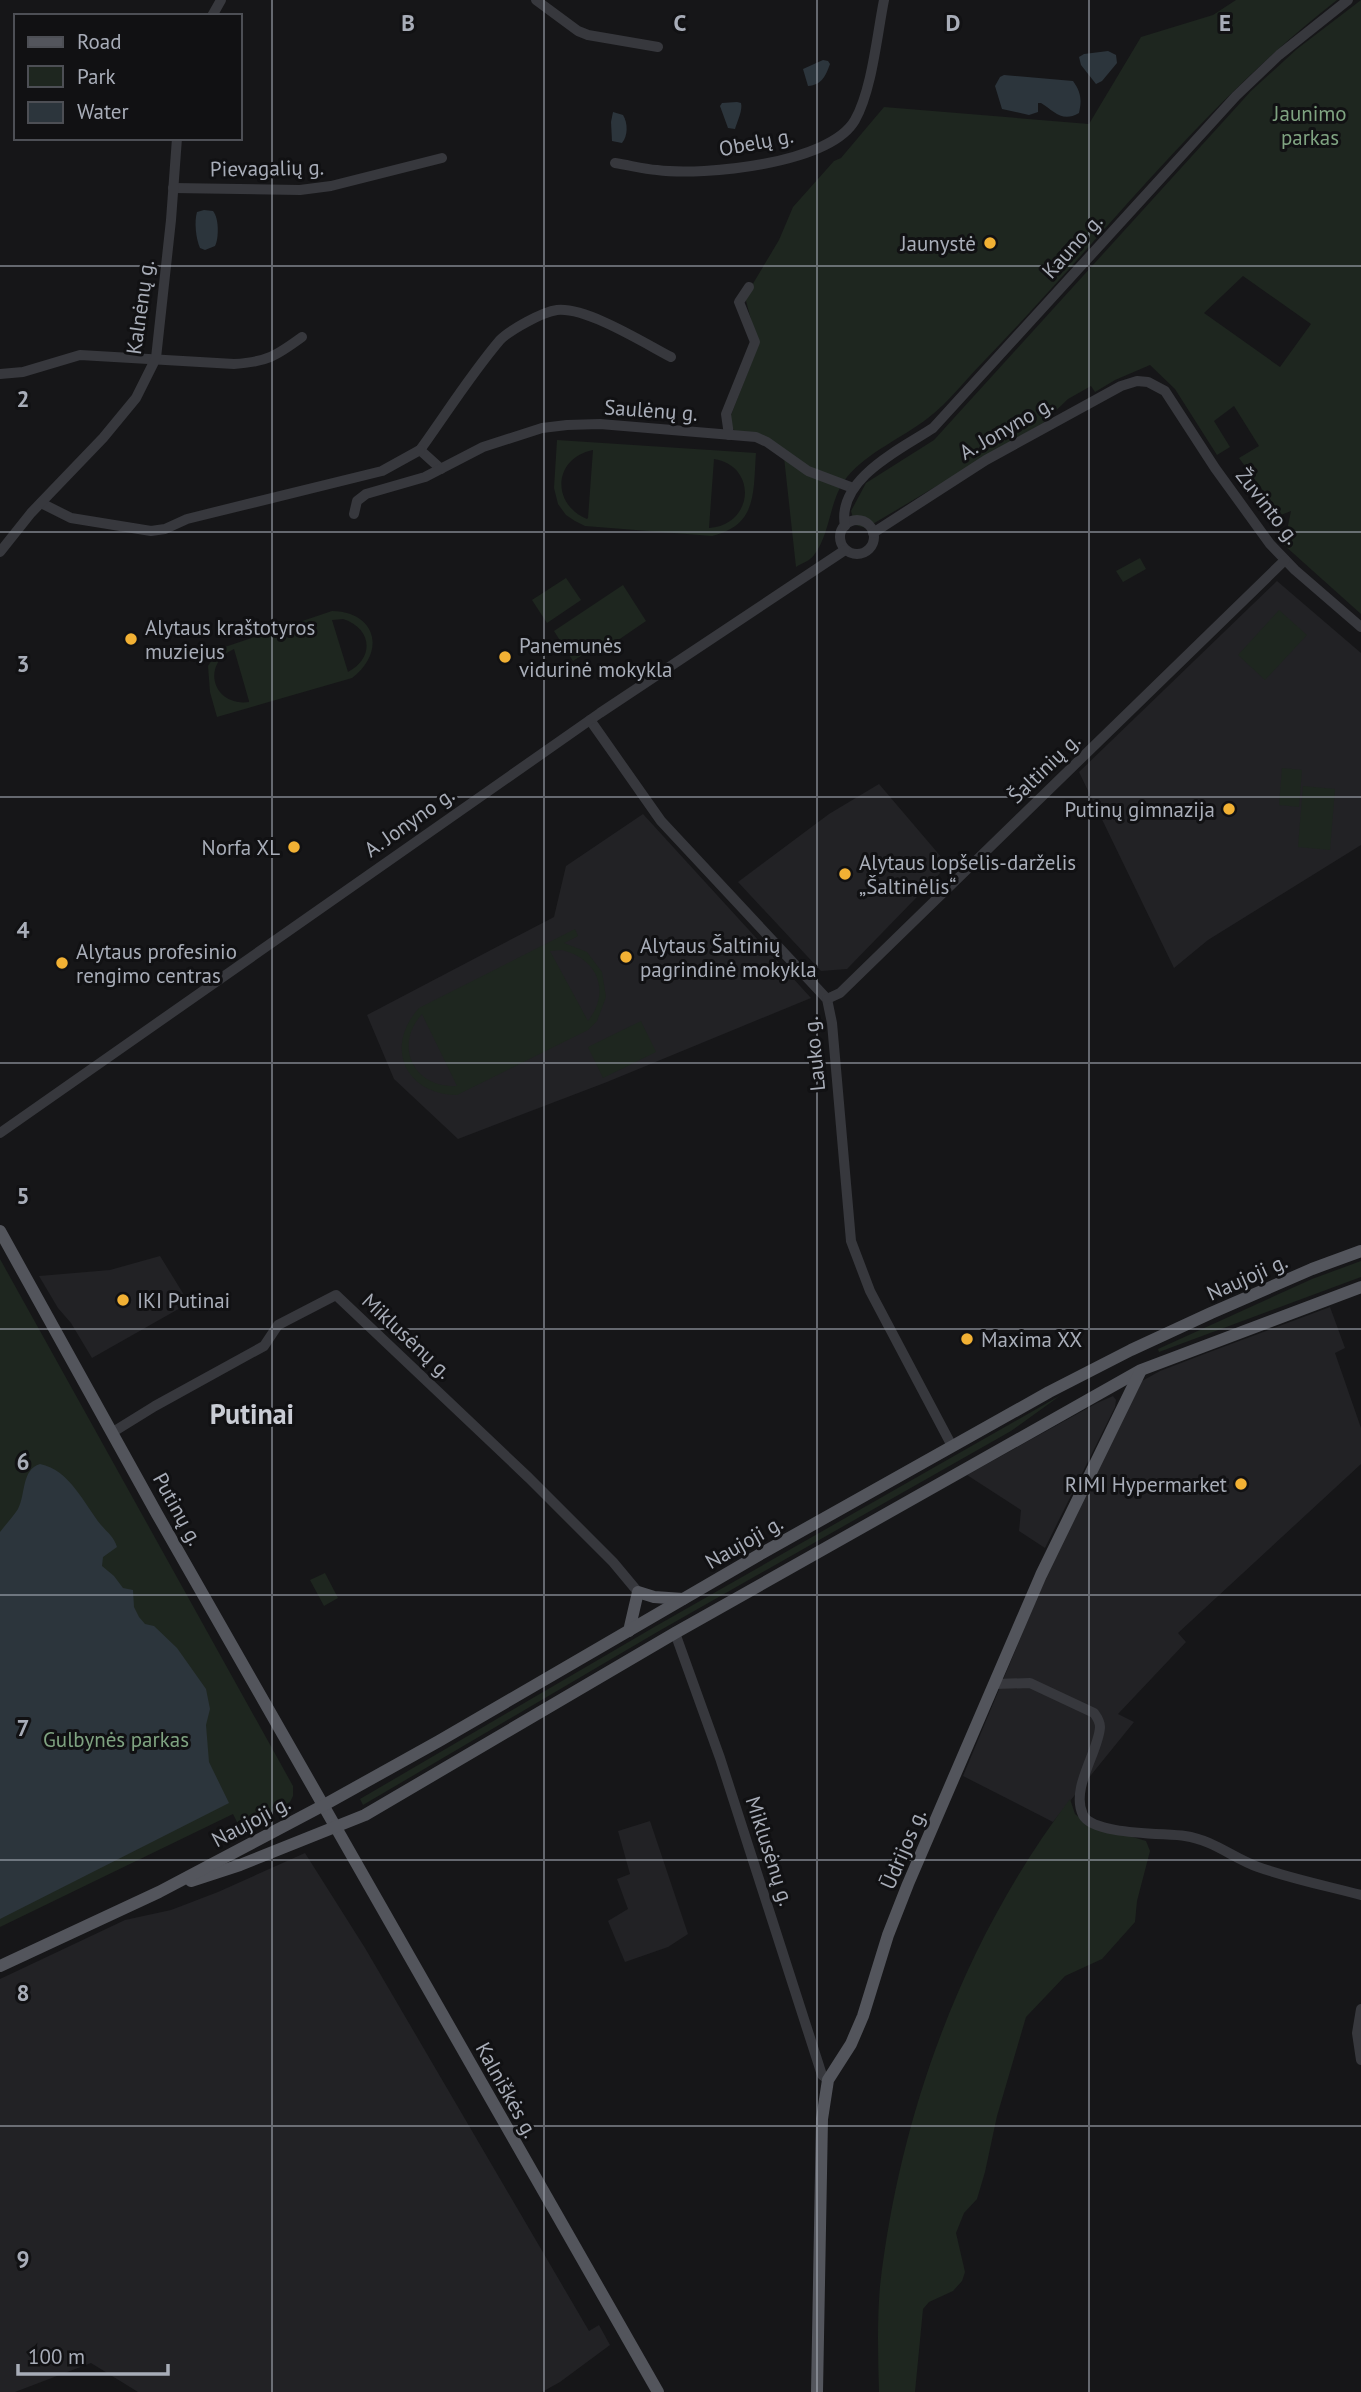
<svg xmlns="http://www.w3.org/2000/svg" width="1361" height="2392" viewBox="0 0 1361 2392" font-family="'PT Sans',sans-serif">
  <style>
    .built { fill: #222225 }
    .green { fill: #1e261f; fill-rule: evenodd }
    .water { fill: #2c353c }
    .lines { fill: none; stroke-linecap: round; stroke-linejoin: round }
    .minor { stroke: #37383d; stroke-width: 10 }
    .major { stroke: #53555c; stroke-width: 12 }
    .grid { fill: none; stroke: #a8adb8; stroke-width: 2; stroke-opacity: 0.55 }
    .poi-dot { fill: #f2b134; stroke: #111113; stroke-width: 2.5 }
    .labels { text-anchor: middle; dominant-baseline: central; stroke-width: 6; stroke-linejoin: round; paint-order: stroke }
    .park-label { font-size: 21px; fill: #7fa381; stroke: #111113 }
    .street-label { font-size: 21px; fill: #a8adb8; stroke: #111113 }
    .poi-label { font-size: 21px; fill: #a8adb8; stroke: #111113; text-anchor: start }
    .district-label { font-size: 28px; font-weight: bold; fill: #c9ccd4; stroke: #111113 }
    .grid-label { font-size: 23px; text-anchor: middle; font-weight: bold; fill: #a8adb8; stroke: #111113; stroke-width: 6; stroke-linejoin: round; paint-order: stroke }
  </style>
  <rect width="100%" height="100%" fill="#161618"/>
  <g class="built">
    <path d="M1277,581L1361,653V845L1208,940L1174,968L1079,772Z"/>
    <path d="M879,784L948,865L847,969L821,971L738,882L829,814Z"/>
    <path d="M643,814L811,998L607,1082L458,1139L394,1079L367,1015L554,917L566,866Z"/>
    <path d="M160,1256L189,1303L92,1358L71,1323L58,1308L39,1276L110,1270Z"/>
    <path d="M1330,1307L1345,1348L1335,1353L1361,1428V1464L1178,1633L1186,1642L1118,1714L1134,1722L1053,1822L963,1776L1055,1555L1142,1381L1160,1371L1207,1353Z"/>
    <path d="M1113,1396L1116,1400L1115,1407L1045,1548L1019,1531L1021,1510L967,1475L1097,1403Z"/>
    <path d="M650,1821L688,1934L668,1947L625,1962L608,1921L628,1909L617,1879L630,1874L618,1831Z"/>
    <path d="M305,1853L365,1948L589,2331L599,2325L610,2345L560,2382L542,2392H138L91,2363L15,2392H0V1979L125,1920L171,1910L218,1892Z"/>
  </g>
  <g class="green">
    <path d="M1236,0H1337C1203,104 1101,240 984,361C966,379 949,402 928,418C902,438 868,452 847,477C829,499 831,533 814,555C810,561 802,563 796,567L783,448L735,431L730,425L731,415L758,346L745,297L779,240L793,207L834,161L841,158L884,107L1089,124L1141,37L1213,15Z"/>
    <path d="M1361,0V614L1284,545L1291,511L1281,515L1239,458L1259,446L1234,406L1214,421L1230,447L1217,455L1175,389L1150,365L1115,380L1095,392L1091,386L1068,399L1043,423L866,528L855,525L851,511L866,483L934,440L1251,91L1297,49ZM1243,276L1311,324L1280,367L1204,313Z"/>
    <path d="M557,440L756,453C753,492 758,525 712,536L585,526L575,521L566,515L558,504L554,488ZM593,450L588,518L587,519C551,504 553,458 593,450ZM714,459C758,466 754,525 709,528Z"/>
    <path d="M1140,558L1146,569L1123,582L1116,571Z"/>
    <path d="M566,578L581,600L547,623L532,600Z"/>
    <path d="M623,585L646,621L608,647L604,641L573,661L554,631Z"/>
    <path d="M1279,610L1307,635L1265,680L1238,655Z"/>
    <path d="M332,611C377,612 386,652 352,678L217,717L210,692L208,666L219,649ZM343,619C372,628 375,658 348,672L332,620ZM234,649L249,701V702C213,707 200,664 234,649Z"/>
    <path d="M1282,768L1302,770L1299,807L1279,805Z"/>
    <path d="M1303,786L1335,789L1330,850L1298,847Z"/>
    <path d="M575,929L578,936L564,943L587,952L602,972L606,997L597,1021L588,1030L457,1095C405,1094 384,1047 419,1008ZM562,950C598,959 611,991 588,1021L550,951ZM422,1014L457,1086C414,1089 393,1046 422,1014Z"/>
    <path d="M641,1021L656,1052L603,1078L588,1047Z"/>
    <path d="M0,1259L293,1786V1796L290,1802L240,1828L233,1814L0,1927Z"/>
    <path d="M1361,1261V1277L1159,1352L1158,1349L1312,1279Z"/>
    <path d="M1061,1395L1011,1431L659,1631L363,1805L360,1799L656,1626Z"/>
    <path d="M325,1573L338,1598L324,1606L310,1580Z"/>
    <path d="M1070,1799L1075,1814L1086,1823L1146,1841L1150,1851L1137,1901L1135,1922L1102,1959L1065,1976L1026,2017L997,2116L985,2172L977,2199L964,2213L956,2233L965,2272L962,2281L953,2291L929,2302L923,2309L915,2392H879C878,2357 877,2321 880,2286C900,2112 964,1939 1070,1799Z"/>
  </g>
  <g class="water">
    <path d="M1108,51L1116,55L1117,63L1102,81L1096,84L1081,65L1079,57L1084,54Z"/>
    <path d="M823,60L828,61L830,64C826,75 822,85 808,86L803,69Z"/>
    <path d="M1004,75L1073,81C1081,92 1082,100 1079,113C1062,123 1054,111 1041,103H1038V112L1029,115L1002,109L995,86L1000,77Z"/>
    <path d="M737,102L741,103C743,110 737,122 735,129L728,128L720,106L722,103Z"/>
    <path d="M613,112L623,115C628,123 628,136 622,143L612,141L611,122Z"/>
    <path d="M204,210L213,211C219,218 219,238 215,246L205,250L200,248C196,239 194,222 197,212Z"/>
    <path d="M40,1464C70,1470 84,1504 101,1525C108,1533 114,1537 117,1547L103,1557L102,1566L114,1576L123,1588L133,1590L134,1607L139,1617L145,1624L154,1626L177,1648L206,1689L210,1709L206,1725L209,1762L229,1803L0,1919V1532C6,1524 13,1517 18,1509C26,1494 21,1470 40,1464Z"/>
  </g>
  <g class="lines">
    <g class="minor">
      <path d="M536,0L578,31L588,35L658,47"/>
      <path d="M212,16L221,0"/>
      <path d="M615,163C629,165 643,169 657,170C704,176 830,164 855,120C872,90 877,35 884,0"/>
      <path d="M173,188L300,190L331,186L442,158"/>
      <path d="M0,374L23,372L80,355L234,364C267,362 276,356 302,337"/>
      <path d="M729,435L726,414L755,342L739,302L749,287"/>
      <path d="M441,469L420,450C446,414 471,374 500,340C510,330 542,312 557,310C587,307 644,343 671,357"/>
      <path d="M41,503L71,518L151,531L165,529L187,519L382,471L420,450"/>
      <path d="M354,514L357,501L366,494L425,477L483,447L542,428L567,425L600,424L756,437L767,442L808,471L853,488"/>
      <circle cx="857" cy="537" r="17"/>
      <path d="M845,526C836,479 901,449 933,428L1236,96L1279,55L1348,0"/>
      <path d="M873,533L986,460L1121,386L1137,381L1148,382L1165,391L1215,468L1270,544L1295,570L1361,627"/>
      <path d="M0,552L31,513L103,438L136,398L156,358L171,220L177,138"/>
      <path d="M590,720L661,821L827,999L832,1023L851,1241L870,1291L952,1446"/>
      <path d="M827,999L840,993L1285,560"/>
      <path d="M0,1133L600,713L845,550"/>
      <path d="M113,1432L155,1406L264,1346L278,1325L336,1295L529,1478L613,1562L638,1592"/>
      <path d="M675,1633L720,1758L822,2075L828,2080"/>
      <path d="M994,1684L1030,1683L1094,1713C1097,1717 1100,1721 1100,1727C1099,1751 1070,1788 1083,1815C1093,1835 1164,1833 1185,1836C1213,1840 1233,1858 1258,1867C1292,1879 1327,1886 1361,1895"/>
      <path d="M1361,2009L1357,2033L1361,2060"/>
    </g>
    <g class="major">
      <path d="M0,1231L157,1514L658,2392"/>
      <path d="M629,1631L638,1592L654,1597L683,1599"/>
      <path d="M191,1881L240,1865L365,1815L675,1633L1141,1370L1361,1287"/>
      <path d="M0,1966L159,1892L324,1805L439,1741L764,1552L1049,1392L1131,1350L1211,1313L1312,1269L1361,1251"/>
      <path d="M817,2392L822,2119L828,2080L851,2044L863,2016L888,1935L908,1884L1041,1575L1140,1372"/>
    </g>
  </g>
  <path class="grid" d="M272,0V2392M544,0V2392M817,0V2392M1089,0V2392M0,266H1361M0,532H1361M0,797H1361M0,1063H1361M0,1329H1361M0,1595H1361M0,1860H1361M0,2126H1361"/>
  <g class="poi-dot">
    <circle cx="990" cy="243" r="7"/>
    <circle cx="131" cy="639" r="7"/>
    <circle cx="505" cy="657" r="7"/>
    <circle cx="1229" cy="809" r="7"/>
    <circle cx="294" cy="847" r="7"/>
    <circle cx="845" cy="874" r="7"/>
    <circle cx="626" cy="957" r="7"/>
    <circle cx="62" cy="963" r="7"/>
    <circle cx="123" cy="1300" r="7"/>
    <circle cx="967" cy="1339" r="7"/>
    <circle cx="1241" cy="1484" r="7"/>
  </g>
  <g class="labels">
    <g class="park-label">
      <text x="1310" y="113">Jaunimo<tspan x="1310" dy="24">parkas</tspan></text>
      <text x="116" y="1739">Gulbynės parkas</text>
    </g>
    <g class="street-label">
      <text transform="translate(756 142) rotate(-11)">Obelų g.</text>
      <text transform="translate(267 168) rotate(-1)">Pievagalių g.</text>
      <text transform="translate(1072 246) rotate(-48)">Kauno g.</text>
      <text transform="translate(140 307) rotate(-82)">Kalnėnų g.</text>
      <text transform="translate(651 410) rotate(4)">Saulėnų g.</text>
      <text transform="translate(1006 428) rotate(-30)">A. Jonyno g.</text>
      <text transform="translate(1268 506) rotate(52)">Žuvinto g.</text>
      <text transform="translate(1044 768) rotate(-44)">Šaltinių g.</text>
      <text transform="translate(409 822) rotate(-35)">A. Jonyno g.</text>
      <text transform="translate(814 1054) rotate(-96)">Lauko g.</text>
      <text transform="translate(1247 1277) rotate(-24)">Naujoji g.</text>
      <text transform="translate(407 1336) rotate(43)">Miklusėnų g.</text>
      <text transform="translate(178 1509) rotate(61)">Putinų g.</text>
      <text transform="translate(744 1542) rotate(-30)">Naujoji g.</text>
      <text transform="translate(251 1821) rotate(-28)">Naujoji g.</text>
      <text transform="translate(903 1849) rotate(-67)">Ūdrijos g.</text>
      <text transform="translate(770 1851) rotate(72)">Miklusėnų g.</text>
      <text transform="translate(507 2090) rotate(61)">Kalniškės g.</text>
    </g>
    <g class="poi-label">
      <text x="976" y="243" text-anchor="end">Jaunystė</text>
      <text x="145" y="627">Alytaus kraštotyros<tspan x="145" dy="24">muziejus</tspan></text>
      <text x="519" y="645">Panemunės<tspan x="519" dy="24">vidurinė mokykla</tspan></text>
      <text x="1215" y="809" text-anchor="end">Putinų gimnazija</text>
      <text x="280" y="847" text-anchor="end">Norfa XL</text>
      <text x="859" y="862">Alytaus lopšelis-darželis<tspan x="859" dy="24">„Šaltinėlis“</tspan></text>
      <text x="640" y="945">Alytaus Šaltinių<tspan x="640" dy="24">pagrindinė mokykla</tspan></text>
      <text x="76" y="951">Alytaus profesinio<tspan x="76" dy="24">rengimo centras</tspan></text>
      <text x="137" y="1300">IKI Putinai</text>
      <text x="981" y="1339">Maxima XX</text>
      <text x="1227" y="1484" text-anchor="end">RIMI Hypermarket</text>
    </g>
    <g class="district-label">
      <text x="252" y="1413">Putinai</text>
    </g>
  </g>
  <g class="grid-label">
    <text x="408" y="31">B</text>
    <text x="680" y="31">C</text>
    <text x="953" y="31">D</text>
    <text x="1225" y="31">E</text>
    <text x="23" y="407">2</text>
    <text x="23" y="672">3</text>
    <text x="23" y="938">4</text>
    <text x="23" y="1204">5</text>
    <text x="23" y="1470">6</text>
    <text x="23" y="1736">7</text>
    <text x="23" y="2001">8</text>
    <text x="23" y="2267">9</text>
  </g>
  <rect x="14" y="14" width="228" height="126" fill="#111113" stroke="#4d4f55" stroke-width="2"/>
  <rect x="28" y="37" width="35" height="10" fill="#53555c" stroke="#4d4f55" stroke-width="2"/>
  <text x="77" y="49" font-size="21" fill="#a8adb8">Road</text>
  <rect x="28" y="66" width="35" height="21" fill="#1e261f" stroke="#4d4f55" stroke-width="2"/>
  <text x="77" y="84" font-size="21" fill="#a8adb8">Park</text>
  <rect x="28" y="102" width="35" height="21" fill="#2c353c" stroke="#4d4f55" stroke-width="2"/>
  <text x="77" y="119" font-size="21" fill="#a8adb8">Water</text>
  <path d="M18 2364v10h150v-10" fill="none" stroke="#a8adb8" stroke-width="3.5"/>
  <text x="28" y="2364" font-size="21" fill="#a8adb8" stroke="#111113" stroke-width="5" paint-order="stroke">100 m</text>
</svg>
